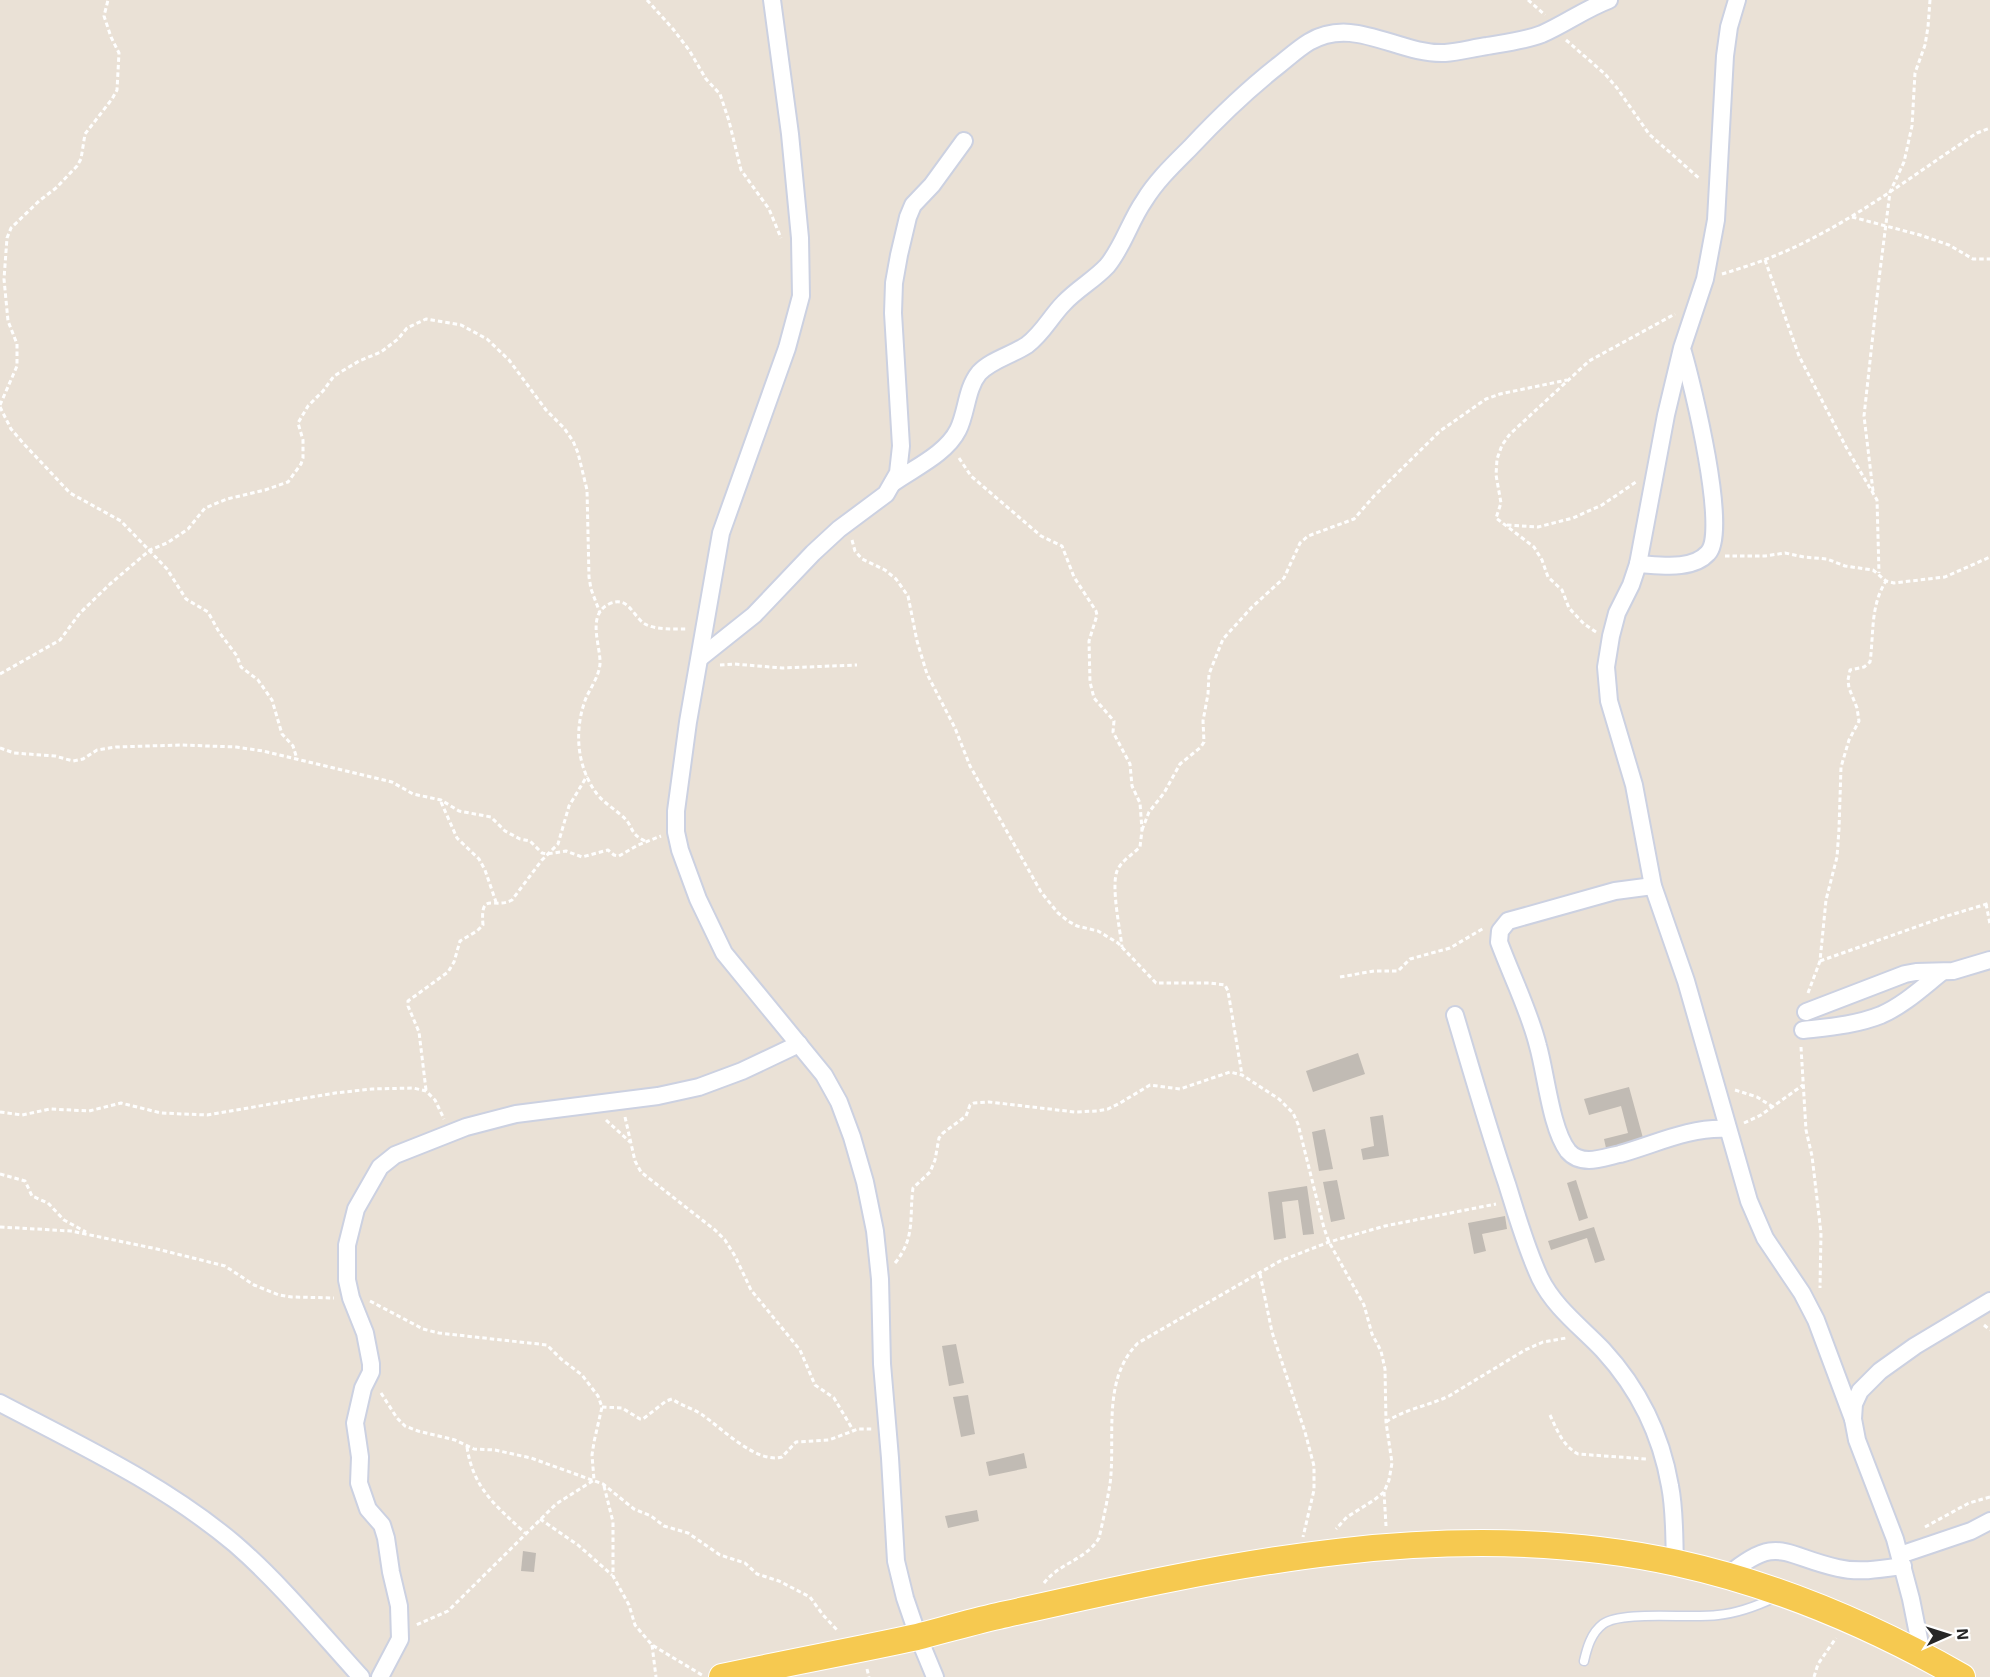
<svg xmlns="http://www.w3.org/2000/svg" width="1990" height="1677" viewBox="0 0 1990 1677" font-family="'Exo 2',sans-serif">
  <style>
    .building { fill: #c1bbb4 }
    .lines { fill: none; stroke-linecap: round; stroke-linejoin: round }
    .service-casing { stroke: #ccd1e1; stroke-width: 11 }
    .minor-casing { stroke: #ccd1e1; stroke-width: 20 }
    .primary-casing { stroke: #fff; stroke-width: 28 }
    .path { stroke: #fff; stroke-width: 3; stroke-dasharray: 4.5 3; stroke-linecap: butt }
    .service { stroke: #fff; stroke-width: 8 }
    .minor { stroke: #fff; stroke-width: 16 }
    .primary { stroke: #f6c950; stroke-width: 26 }
  </style>
  <rect width="100%" height="100%" fill="#eae1d6"/>
  <g class="building">
    <path d="M1358,1053L1365,1074L1313,1092L1306,1071Z"/>
    <path d="M1629,1087L1643,1138L1606,1148L1604,1139L1628,1133L1621,1106L1589,1115L1584,1099Z"/>
    <path d="M1383,1115L1389,1156L1363,1160L1361,1149L1374,1146L1370,1117Z"/>
    <path d="M1325,1129L1333,1169L1319,1171L1312,1132Z"/>
    <path d="M1337,1180L1345,1219L1331,1222L1323,1182Z"/>
    <path d="M1576,1180L1588,1218L1579,1221L1567,1183Z"/>
    <path d="M1307,1186L1314,1234L1303,1235L1298,1200L1282,1202L1286,1238L1274,1240L1268,1192Z"/>
    <path d="M1505,1216L1507,1229L1482,1234L1486,1251L1474,1254L1468,1223Z"/>
    <path d="M1594,1227L1605,1260L1595,1263L1587,1238L1551,1250L1548,1241Z"/>
    <path d="M956,1344L964,1383L949,1386L942,1346Z"/>
    <path d="M968,1395L975,1434L961,1437L953,1397Z"/>
    <path d="M1024,1453L1027,1468L989,1476L986,1462Z"/>
    <path d="M977,1510L979,1521L948,1528L945,1516Z"/>
    <path d="M523,1551L536,1553L534,1572L521,1571Z"/>
  </g>
  <g class="lines">
    <g class="service-casing">
      <path id="service" d="M1584,1661C1587,1648 1591,1633 1603,1624C1622,1610 1691,1619 1718,1615C1739,1613 1757,1606 1776,1597"/>
    </g>
    <g class="minor-casing">
      <g id="minor">
        <path d="M772,0L790,134L800,238L801,296L787,348L721,533L688,722L676,811V832L680,850L698,899L724,953L824,1075L839,1102L852,1137L865,1182L875,1231L880,1279L882,1364L890,1458L896,1561L905,1598L918,1636L935,1677"/>
        <path d="M1737,0L1729,27L1725,56L1716,220L1705,279L1682,348L1666,415L1638,564L1631,585L1617,613L1611,636L1606,667L1609,701L1634,785L1653,886L1686,981L1749,1201L1765,1238L1802,1293L1816,1320L1853,1419"/>
        <path d="M893,483C914,468 946,454 958,430C967,412 966,389 979,373C991,360 1012,355 1027,345C1043,333 1051,316 1064,303C1077,289 1094,280 1107,266C1123,247 1130,221 1144,201C1156,181 1174,164 1190,148C1218,118 1247,90 1279,65C1289,57 1299,48 1309,42C1354,15 1398,55 1445,53C1459,52 1473,48 1487,46C1505,43 1524,41 1542,34C1565,24 1585,9 1609,0"/>
        <path d="M1638,564C1659,565 1692,571 1708,553C1729,532 1692,383 1683,352"/>
        <path d="M700,658L754,615L813,553L839,529L886,494L898,473L901,446L893,313L894,283L899,255L908,217L913,205L932,185L964,141"/>
        <path d="M1653,886L1615,891L1508,921L1500,931L1499,942C1512,977 1529,1010 1538,1046C1546,1074 1551,1129 1568,1151C1573,1157 1581,1160 1589,1160C1599,1160 1610,1156 1620,1154C1656,1144 1689,1127 1727,1129"/>
        <path d="M1806,1012L1905,974L1916,972L1953,971L1990,960"/>
        <path d="M1455,1015C1472,1072 1488,1128 1507,1184C1517,1216 1526,1248 1540,1278C1554,1307 1581,1327 1603,1350C1638,1388 1661,1434 1670,1486C1675,1511 1674,1537 1675,1563"/>
        <path d="M1803,1030C1829,1027 1856,1025 1881,1015C1904,1005 1923,987 1942,972"/>
        <path d="M0,1403C80,1445 165,1485 235,1544C281,1584 320,1632 361,1677"/>
        <path d="M1900,1555L1971,1531L1990,1521"/>
        <path d="M1727,1576C1778,1533 1783,1556 1838,1568C1859,1573 1882,1569 1903,1566"/>
        <path d="M1922,1654L1911,1599L1895,1539L1857,1440L1853,1419L1854,1404L1860,1391L1880,1371L1915,1346L1990,1301"/>
        <path d="M380,1677L400,1639L399,1606L391,1572L386,1538L382,1525L368,1509L359,1483L360,1457L355,1423L363,1388L371,1372V1364L365,1333L351,1298L347,1280V1245L356,1209L380,1167L395,1155L466,1127L516,1114L658,1096L699,1087L742,1071L799,1044"/>
      </g>
    </g>
    <g class="primary-casing">
      <path id="primary" d="M722,1677C787,1663 852,1651 917,1637C944,1630 971,1622 998,1616C1220,1566 1450,1513 1677,1563C1777,1585 1873,1626 1962,1677"/>
    </g>
    <g class="path">
      <path d="M647,0L673,29L689,50L706,79L720,94L729,121L741,170L769,209L781,238"/>
      <path d="M1528,0L1545,15"/>
      <path d="M1566,40L1605,74L1617,88L1649,134L1700,179"/>
      <path d="M1852,217L1920,235L1949,245L1973,259H1990"/>
      <path d="M1765,260L1799,356L1846,447L1877,500L1879,573"/>
      <path d="M1722,274C1752,265 1783,254 1811,239C1870,209 1922,169 1977,133L1990,128"/>
      <path d="M0,405L17,366V344L8,321L4,279L7,238L11,228L39,201L56,188L77,166L81,159L85,134L112,99L117,90L119,53L111,37L104,16L108,0"/>
      <path d="M0,407L11,429L24,444L70,493L121,521L167,569L186,599L208,612L219,632L237,656L241,667L258,680L272,700L282,734L293,746L297,759"/>
      <path d="M959,458L971,476L1041,536L1062,546L1074,577L1096,611L1097,615L1089,641L1090,682L1094,698L1114,721L1113,732L1130,764L1132,786L1140,803L1142,830L1140,847C1132,855 1121,861 1117,871C1111,887 1120,929 1122,947"/>
      <path d="M1873,491L1864,416L1879,279L1890,192L1904,162L1912,126L1915,73L1925,45L1928,27L1930,0"/>
      <path d="M1507,525L1538,527L1573,518L1602,505L1636,482"/>
      <path d="M852,540L855,551L862,559L885,570L896,579L908,596L917,641L927,674L955,728L970,766L1041,892L1058,913L1068,921L1077,926L1098,931L1118,943L1156,983H1210L1225,985L1228,991L1242,1075"/>
      <path d="M1725,556H1765L1785,553L1804,557L1827,559L1845,566L1873,570L1886,581L1894,583L1945,577L1990,557"/>
      <path d="M1596,632L1584,624L1569,608L1562,590L1548,577L1542,560L1534,547L1496,518L1501,503L1496,475L1497,459L1502,445L1510,434L1589,361L1675,314"/>
      <path d="M720,665L734,664L782,668L857,665"/>
      <path d="M0,674L60,640L80,613L110,584L150,550L167,543L188,529L205,508L227,499L265,490L288,482L301,464L303,458V440L298,423L308,406L323,391L334,376L359,361L381,352L398,339L407,328L426,319L461,325L487,339L509,360L546,410L564,428L573,441L578,453L587,490L589,577L591,589L600,613"/>
      <path d="M0,748L14,753L55,756L73,761L83,759L97,750L116,747L181,745L236,747L263,751L392,782L413,794L441,800L459,811L491,817L505,831L520,839L530,841L542,853L547,854L566,851L582,857L608,850L614,855L619,856L638,845L661,836"/>
      <path d="M441,802L457,838L479,859L485,870L496,902"/>
      <path d="M1142,830L1149,812L1164,793L1180,764L1201,747L1204,742L1203,721L1208,694L1209,674L1223,639L1252,607L1284,578L1300,543L1308,536L1354,519L1374,496L1440,431L1486,399L1500,394L1567,380"/>
      <path d="M645,841C628,833 634,825 621,815C613,808 604,803 597,794C576,766 574,729 586,698C591,687 599,676 600,664C601,646 586,615 609,604C629,595 632,616 645,624C656,630 674,629 686,629"/>
      <path d="M1986,904L1990,924"/>
      <path d="M1820,961L1947,916L1990,903"/>
      <path d="M1340,977L1374,971H1398L1410,959L1450,948L1484,928"/>
      <path d="M1808,993L1820,961L1826,900L1837,857L1839,829L1841,767L1849,740L1859,721L1857,708L1849,688L1848,680L1850,670L1864,667L1870,662C1874,634 1870,606 1886,581"/>
      <path d="M1801,1047L1806,1130L1812,1156L1821,1233L1820,1288"/>
      <path d="M426,1090L419,1032L408,1006V1001L448,972L454,962L460,941L477,931L483,925C480,890 494,910 512,900L542,860L558,844L569,806L587,776"/>
      <path d="M1735,1090L1757,1097L1773,1107"/>
      <path d="M0,1112L22,1115L50,1109L89,1111L121,1103L161,1113L207,1115L335,1093L372,1089L413,1088L426,1091L435,1100L444,1119"/>
      <path d="M625,1117L635,1161L641,1172L715,1230L725,1240L735,1256L751,1290L800,1350L815,1385L834,1398L853,1430"/>
      <path d="M606,1120L630,1142"/>
      <path d="M1744,1123L1761,1115L1803,1085"/>
      <path d="M0,1174L25,1181L32,1196L48,1203L64,1220L86,1232"/>
      <path d="M0,1227L71,1231L157,1249L225,1266L254,1285L279,1295L292,1297L334,1298"/>
      <path d="M895,1263C916,1237 909,1217 913,1188L930,1172L935,1160L939,1138L943,1133L966,1116L970,1105L974,1103L989,1102L1075,1112L1097,1111L1108,1109L1120,1103L1150,1085L1180,1089L1230,1072L1242,1075L1279,1099L1293,1113L1298,1124L1324,1228L1329,1242L1364,1305L1372,1334L1381,1351L1385,1369L1386,1422L1392,1463L1389,1480L1384,1492L1374,1500L1347,1517L1336,1529"/>
      <path d="M1260,1274L1272,1332L1305,1432L1314,1466V1490L1303,1537"/>
      <path d="M370,1301L423,1329L439,1333L547,1345L561,1359L582,1375L598,1396L602,1407L594,1442L592,1455L594,1480L556,1504L448,1611L416,1625"/>
      <path d="M1984,1325L1990,1330"/>
      <path d="M381,1393L397,1418L405,1426L418,1431L455,1440L474,1449L495,1450L531,1458L603,1484L634,1509L651,1516L664,1526L688,1533L720,1555L745,1563L757,1574L779,1581L810,1597L823,1615L838,1631"/>
      <path d="M602,1407L622,1408L640,1419H643L666,1401L672,1399C682,1406 692,1408 701,1414C722,1428 756,1464 782,1457L796,1442L829,1440L858,1429H872"/>
      <path d="M1550,1415C1557,1430 1563,1446 1578,1454L1646,1459"/>
      <path d="M1386,1422C1405,1409 1428,1406 1449,1396L1525,1350L1543,1342L1566,1338"/>
      <path d="M467,1447C473,1488 496,1506 525,1533"/>
      <path d="M604,1486L613,1522V1576L629,1605L635,1625L652,1645L702,1675"/>
      <path d="M1384,1492L1386,1526"/>
      <path d="M540,1519L578,1545L612,1575"/>
      <path d="M1925,1527L1969,1503L1990,1497"/>
      <path d="M1044,1583C1059,1563 1086,1560 1099,1538C1103,1521 1107,1502 1110,1484C1116,1438 1101,1380 1138,1343L1280,1261L1329,1242L1385,1226L1496,1204"/>
      <path d="M652,1645L656,1677"/>
      <path d="M867,1669L869,1677"/>
      <path d="M1814,1677L1818,1664L1836,1638"/>
    </g>
    <use href="#service" class="service"/>
    <use href="#minor" class="minor"/>
    <use href="#primary" class="primary"/>
  </g>
  <g transform="translate(1948 1635) rotate(87)" stroke="#ffffff" stroke-width="4.5" paint-order="stroke">
  <path d="M0-4.5L10 22L0 15L-10 22Z" fill="#262626"/>
  <text y="-9" font-size="16" font-weight="bold" text-anchor="middle" fill="#262626">N</text>
  </g>
</svg>
